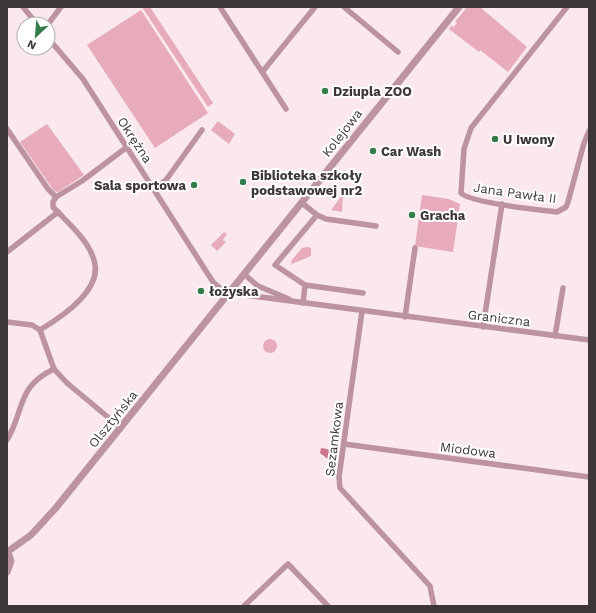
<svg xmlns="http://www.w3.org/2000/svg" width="596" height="613" viewBox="0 0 596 613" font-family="'Work Sans',sans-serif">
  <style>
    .green { fill: #e7abbb }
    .water { fill: #cb748e }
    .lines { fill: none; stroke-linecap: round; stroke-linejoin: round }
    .minor { stroke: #bc939e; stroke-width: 5.5 }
    .tertiary { stroke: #bc939e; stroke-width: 7 }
    .poi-dot { fill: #337d4a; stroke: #fff; stroke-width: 1.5 }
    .labels { text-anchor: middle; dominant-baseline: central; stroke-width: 4; stroke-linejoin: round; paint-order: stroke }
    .poi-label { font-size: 13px; font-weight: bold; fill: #3e3739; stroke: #fff; text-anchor: start }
    .street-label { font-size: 13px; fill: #3e3739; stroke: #fff }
  </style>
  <rect width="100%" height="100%" fill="#fae8ec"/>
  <g class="green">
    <path d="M142,7H150L213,103L208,107Z"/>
    <path d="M467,7H480L527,47L508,72L480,50L479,52L449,29L451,26L454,27L457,23L455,22Z"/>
    <path d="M141,10L208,113L155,148L87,45Z"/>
    <path d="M218,121L235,134L229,144L211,130Z"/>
    <path d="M47,124L84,175L58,192L54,191L20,142Z"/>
    <path d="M343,194L342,212L331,210Z"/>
    <path d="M422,195L449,199L460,204L453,252L415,246Z"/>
    <path d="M224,232L227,234L223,240L226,242L217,251L211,245Z"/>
    <path d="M308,247L311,248V256L292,264L291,261L302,248Z"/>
    <circle cx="270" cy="346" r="7"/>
  </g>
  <path class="water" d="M321,448L333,450L332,458L329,460L320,453Z"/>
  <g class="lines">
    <g class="minor">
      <path d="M23,7L37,24"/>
      <path d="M220,7L286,109"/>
      <path d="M344,7L398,52"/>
      <path d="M567,7L471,128L464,149L461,193C470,203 540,210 557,212L566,207L568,202L584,143L589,131"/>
      <path d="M48,24L61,7"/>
      <path d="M48,38L83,79L213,282L221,289L230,293L589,340"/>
      <path d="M263,71L315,7"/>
      <path d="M7,129L48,189L56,197"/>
      <path d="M154,189L166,180L202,130"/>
      <path d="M302,203L317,215L326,219L376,226"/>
      <path d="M7,252L58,212"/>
      <path d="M244,274L258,286L289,299"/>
      <path d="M305,285L363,293"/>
      <path d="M303,303L305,285L275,265L317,215"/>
      <path d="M362,311L339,477L340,488L430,586L434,606"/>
      <path d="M405,317L415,248"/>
      <path d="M7,322L32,325L40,330"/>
      <path d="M483,327L502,204"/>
      <path d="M40,330C63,316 106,288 93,257C86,238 67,222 53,207V202L56,197L82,181L127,147"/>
      <path d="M555,336L563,288"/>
      <path d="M54,369L67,383L121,428"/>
      <path d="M7,440C25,410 16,387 54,369L40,330"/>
      <path d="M344,444L589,477"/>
      <path d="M244,606L288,564L328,606"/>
    </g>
    <g class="tertiary">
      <path d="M7,552L31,535L55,509L459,7"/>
      <path d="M7,572L11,561L8,552"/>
    </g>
  </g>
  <g class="poi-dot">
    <circle cx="325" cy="91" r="4"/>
    <circle cx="495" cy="139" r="4"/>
    <circle cx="373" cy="151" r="4"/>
    <circle cx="243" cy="182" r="4"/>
    <circle cx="194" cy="185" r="4"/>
    <circle cx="412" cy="215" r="4"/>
    <circle cx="201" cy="291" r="4"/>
  </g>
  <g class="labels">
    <g class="poi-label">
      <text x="333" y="91">Dziupla ZOO</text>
      <text x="503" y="139">U Iwony</text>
      <text x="381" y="151">Car Wash</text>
      <text x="251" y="175">Biblioteka szkoły<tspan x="251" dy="15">podstawowej nr2</tspan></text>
      <text x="186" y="185" text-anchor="end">Sala sportowa</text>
      <text x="420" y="215">Gracha</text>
      <text x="209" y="291">łożyska</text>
    </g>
    <g class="street-label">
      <text transform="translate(342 133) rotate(-52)">Kolejowa</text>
      <text transform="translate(135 140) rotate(57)">Okrężna</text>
      <text transform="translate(515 193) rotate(8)">Jana Pawła II</text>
      <text transform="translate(499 318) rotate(7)">Graniczna</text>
      <text transform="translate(113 419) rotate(-51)">Olsztyńska</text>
      <text transform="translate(334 439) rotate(-83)">Sezamkowa</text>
      <text transform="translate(468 450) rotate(7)">Miodowa</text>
    </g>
  </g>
  <rect width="596" height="613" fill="none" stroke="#3e3739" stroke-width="16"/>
  <g transform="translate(36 36) rotate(206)"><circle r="19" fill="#ffffff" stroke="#b2afb0"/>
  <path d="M0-3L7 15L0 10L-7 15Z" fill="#337d4a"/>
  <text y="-6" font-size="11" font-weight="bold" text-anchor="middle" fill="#3e3739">N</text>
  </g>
</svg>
